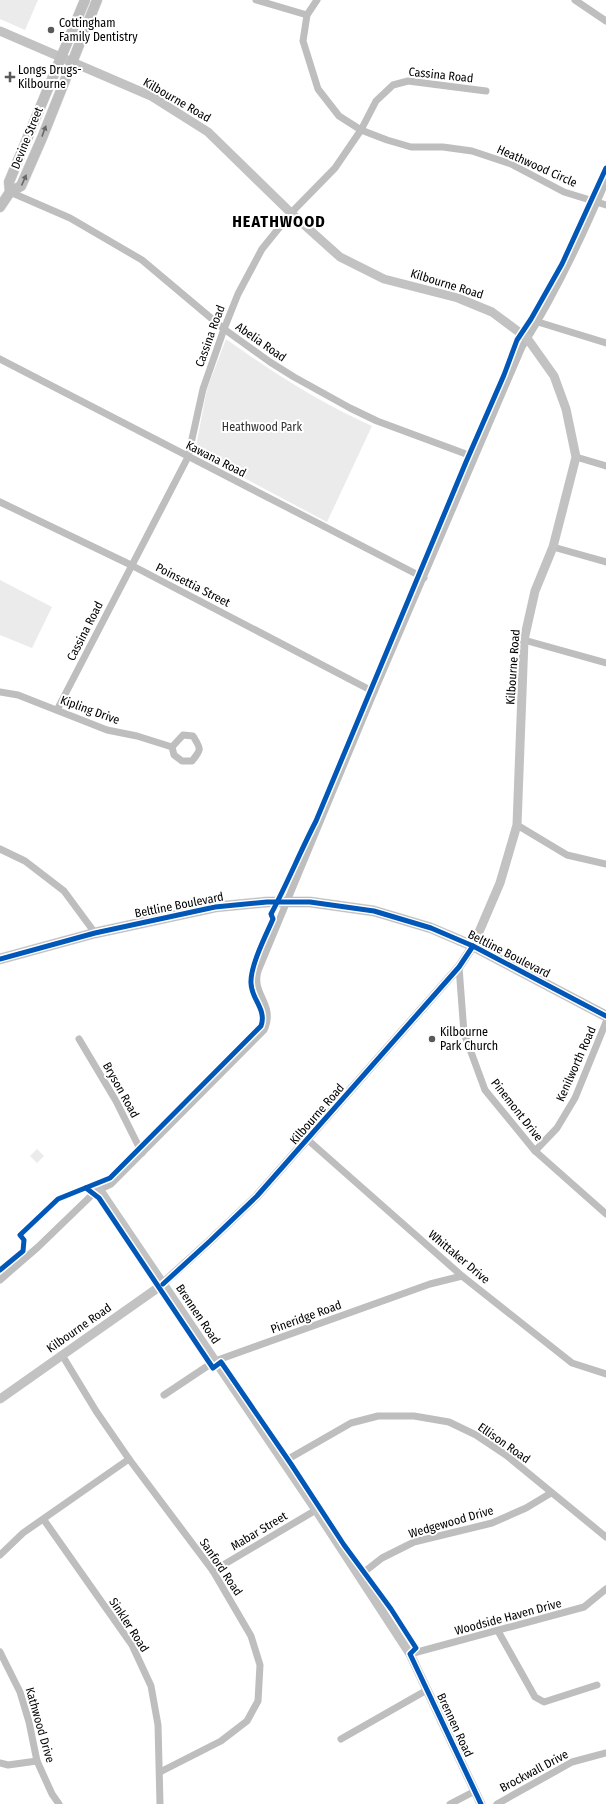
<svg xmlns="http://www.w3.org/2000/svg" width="606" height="1804" viewBox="0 0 606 1804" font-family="'Fira Sans Condensed',sans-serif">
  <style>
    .green { fill: #ebebeb }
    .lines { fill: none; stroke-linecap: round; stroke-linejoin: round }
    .primary-casing { stroke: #dbdbdb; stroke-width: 11 }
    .street { stroke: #bebebe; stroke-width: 7 }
    .secondary { stroke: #c2c2c2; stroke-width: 9 }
    .primary { stroke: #bebebe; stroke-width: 10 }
    .cycleway-casing { stroke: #fff; stroke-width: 8 }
    .cycleway { stroke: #0057b8; stroke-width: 5 }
    .oneway { fill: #686868 }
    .poi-dot { fill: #595959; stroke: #fff; stroke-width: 1.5 }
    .labels { text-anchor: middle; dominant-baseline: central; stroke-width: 4; stroke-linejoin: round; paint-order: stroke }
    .poi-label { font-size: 12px; fill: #000; stroke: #fff; text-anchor: start }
    .street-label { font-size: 12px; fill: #000; stroke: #fff }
    .park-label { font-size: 12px; fill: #313131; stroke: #fff }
    .district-label { font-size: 16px; font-weight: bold; letter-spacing: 1px; fill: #000; stroke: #fff }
  </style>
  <rect width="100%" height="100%" fill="#fff"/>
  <g class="green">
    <path d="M0,0H38L25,30L0,19Z"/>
    <path d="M226,339C272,372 320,403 372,426L327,522L195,452L207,389Z"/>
    <path d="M0,580L52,607L32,648L0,635Z"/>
    <path d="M37,1149L44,1156L37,1163L30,1156Z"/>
  </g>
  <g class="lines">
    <g class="primary-casing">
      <g id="primary">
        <path d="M10,192L9,182L85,0"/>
        <path d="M0,207L10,192L21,186L42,138L97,0"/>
        <path d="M0,959L95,933L215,907L267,902H310L374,911L431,928L473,946L606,1016"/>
      </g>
    </g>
    <g class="street">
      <path d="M256,0L307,15"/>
      <path d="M317,0L307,15L303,41L318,89L339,116L361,130L387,140L411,147H443L472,151L511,164L564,192L606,205"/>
      <path d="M575,0L606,21"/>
      <path d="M10,192L70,218L142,260L224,329L270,362L294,377L350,408L377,421L474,457"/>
      <path d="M538,322L606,343"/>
      <path d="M0,359L424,578"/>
      <path d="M576,457L606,466"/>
      <path d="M0,502L131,565L374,692"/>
      <path d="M553,547L606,562"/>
      <path d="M524,640L606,663"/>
      <path d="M0,692L18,695L107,730L137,736L172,747"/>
      <path d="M57,710L188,457L203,389L224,329L238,294L262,249L291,213L335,168L361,130L376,101L393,85L408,81L486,91"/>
      <path d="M183,735L193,736C201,749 202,749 192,761H182L174,755L172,747Z"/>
      <path d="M517,825L567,855L606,864"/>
      <path d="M0,849L25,861L64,891L95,933"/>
      <path d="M459,967L464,1033L485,1090L535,1151L606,1214"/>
      <path d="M79,1039L116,1101L142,1153"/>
      <path d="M308,1140L462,1276L572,1363L606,1374"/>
      <path d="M535,1151L557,1128L575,1098L606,1022"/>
      <path d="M0,1280L38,1247L96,1191L111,1184L264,1030C276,1004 251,995 258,971L374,692L522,347C555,295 582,238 606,181"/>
      <path d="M62,1355L96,1411L129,1459L213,1571L251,1636L260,1665L258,1701L247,1721L221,1741L160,1772"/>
      <path d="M164,1395L215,1361L430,1284L462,1276"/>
      <path d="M283,1462L351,1423L378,1416H414L449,1422L476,1435L506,1455L606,1537"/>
      <path d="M44,1520L132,1645L151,1686L158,1725L160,1804"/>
      <path d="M0,1555L23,1533L129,1459"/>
      <path d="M213,1571L316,1510"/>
      <path d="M359,1576L382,1558L414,1542L492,1523L526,1508L551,1493"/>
      <path d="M498,1631L535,1697L544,1702L597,1685"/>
      <path d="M0,1652L20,1692L29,1722L37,1761L52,1794L59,1804"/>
      <path d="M410,1654L584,1607L606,1589"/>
      <path d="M341,1739L427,1690"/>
      <path d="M0,1763L8,1765L37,1761"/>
      <path d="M450,1804L475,1791"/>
      <path d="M497,1804L572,1762L606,1753"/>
    </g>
    <g class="secondary">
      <path d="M0,31L151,96L208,132L291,213L340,257L384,279L458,298L492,312L527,338L554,376L566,409L576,457L553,547L535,591L524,640L517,825L500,883L473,946L459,967L257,1196L210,1241L159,1287L0,1399"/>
      <path d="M99,1189L316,1510L410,1654L481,1804"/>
    </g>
    <use href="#primary" class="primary"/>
    <g class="cycleway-casing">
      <g id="cycleway">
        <path d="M0,959L95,933L215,907L267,902H310L374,911L431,928L473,946L606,1016"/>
        <path d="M86,1188L99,1198L213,1368L221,1362L291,1464L344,1545L391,1609L416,1648L410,1654L481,1804"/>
        <path d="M0,1270L23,1251L24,1240L20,1235L58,1199L110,1178L261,1026C267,1009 251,999 251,983C250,966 266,935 273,919L271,914C287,884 300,852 316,821L466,462L504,375L517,340L531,319L562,264L606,168"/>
        <path d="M163,1284L210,1241L257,1196L459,967L473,946"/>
      </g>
    </g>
    <use href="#cycleway" class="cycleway"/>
  </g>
  <defs><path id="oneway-solid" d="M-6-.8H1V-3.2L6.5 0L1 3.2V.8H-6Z"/></defs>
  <g class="oneway">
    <use href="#oneway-solid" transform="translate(44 131) rotate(-70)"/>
    <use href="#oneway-solid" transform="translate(24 180) rotate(-66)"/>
  </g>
  <g class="poi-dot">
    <circle cx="51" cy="30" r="4"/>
    <path d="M8 71h4v4h4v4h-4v4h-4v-4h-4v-4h4z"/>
    <circle cx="432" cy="1039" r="4"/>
  </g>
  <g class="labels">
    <g class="poi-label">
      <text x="59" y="23">Cottingham<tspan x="59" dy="14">Family Dentistry</tspan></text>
      <text x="18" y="70">Longs Drugs-<tspan x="18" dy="14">Kilbourne</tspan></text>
      <text x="440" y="1032">Kilbourne<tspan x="440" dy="14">Park Church</tspan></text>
    </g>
    <g class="street-label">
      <text transform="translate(441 75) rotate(6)">Cassina Road</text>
      <text transform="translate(177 100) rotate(30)">Kilbourne Road</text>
      <text transform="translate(27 138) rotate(-68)">Devine Street</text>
      <text transform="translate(537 166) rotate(24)">Heathwood Circle</text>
      <text transform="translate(447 284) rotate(17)">Kilbourne Road</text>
      <text transform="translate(210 336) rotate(-70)">Cassina Road</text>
      <text transform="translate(261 342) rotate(35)">Abelia Road</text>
      <text transform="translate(216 459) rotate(27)">Kawana Road</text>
      <text transform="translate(193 585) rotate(27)">Poinsettia Street</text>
      <text transform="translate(85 631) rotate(-63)">Cassina Road</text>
      <text transform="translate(513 667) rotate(-86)">Kilbourne Road</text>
      <text transform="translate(90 710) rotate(20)">Kipling Drive</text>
      <text transform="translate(179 905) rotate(-11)">Beltline Boulevard</text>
      <text transform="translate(509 954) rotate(27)">Beltline Boulevard</text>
      <text transform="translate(576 1064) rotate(-66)">Kenilworth Road</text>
      <text transform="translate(121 1090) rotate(61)">Bryson Road</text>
      <text transform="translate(517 1110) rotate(52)">Pinemont Drive</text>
      <text transform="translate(317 1114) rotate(-49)">Kilbourne Road</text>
      <text transform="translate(459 1257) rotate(40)">Whittaker Drive</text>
      <text transform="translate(198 1314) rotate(56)">Brennen Road</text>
      <text transform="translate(306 1317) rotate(-20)">Pineridge Road</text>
      <text transform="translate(79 1328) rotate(-35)">Kilbourne Road</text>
      <text transform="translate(504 1443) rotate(35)">Ellison Road</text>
      <text transform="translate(451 1522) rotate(-16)">Wedgewood Drive</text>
      <text transform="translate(259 1531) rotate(-31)">Mabar Street</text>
      <text transform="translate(221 1567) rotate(56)">Sanford Road</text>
      <text transform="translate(508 1617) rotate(-15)">Woodside Haven Drive</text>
      <text transform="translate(129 1625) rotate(57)">Sinkler Road</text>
      <text transform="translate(40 1725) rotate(74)">Kathwood Drive</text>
      <text transform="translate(455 1725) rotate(65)">Brennen Road</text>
      <text transform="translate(534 1771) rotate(-28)">Brockwall Drive</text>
    </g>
    <g class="park-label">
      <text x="262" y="427">Heathwood Park</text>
    </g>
    <g class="district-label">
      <text x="279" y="221">HEATHWOOD</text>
    </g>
  </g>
</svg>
